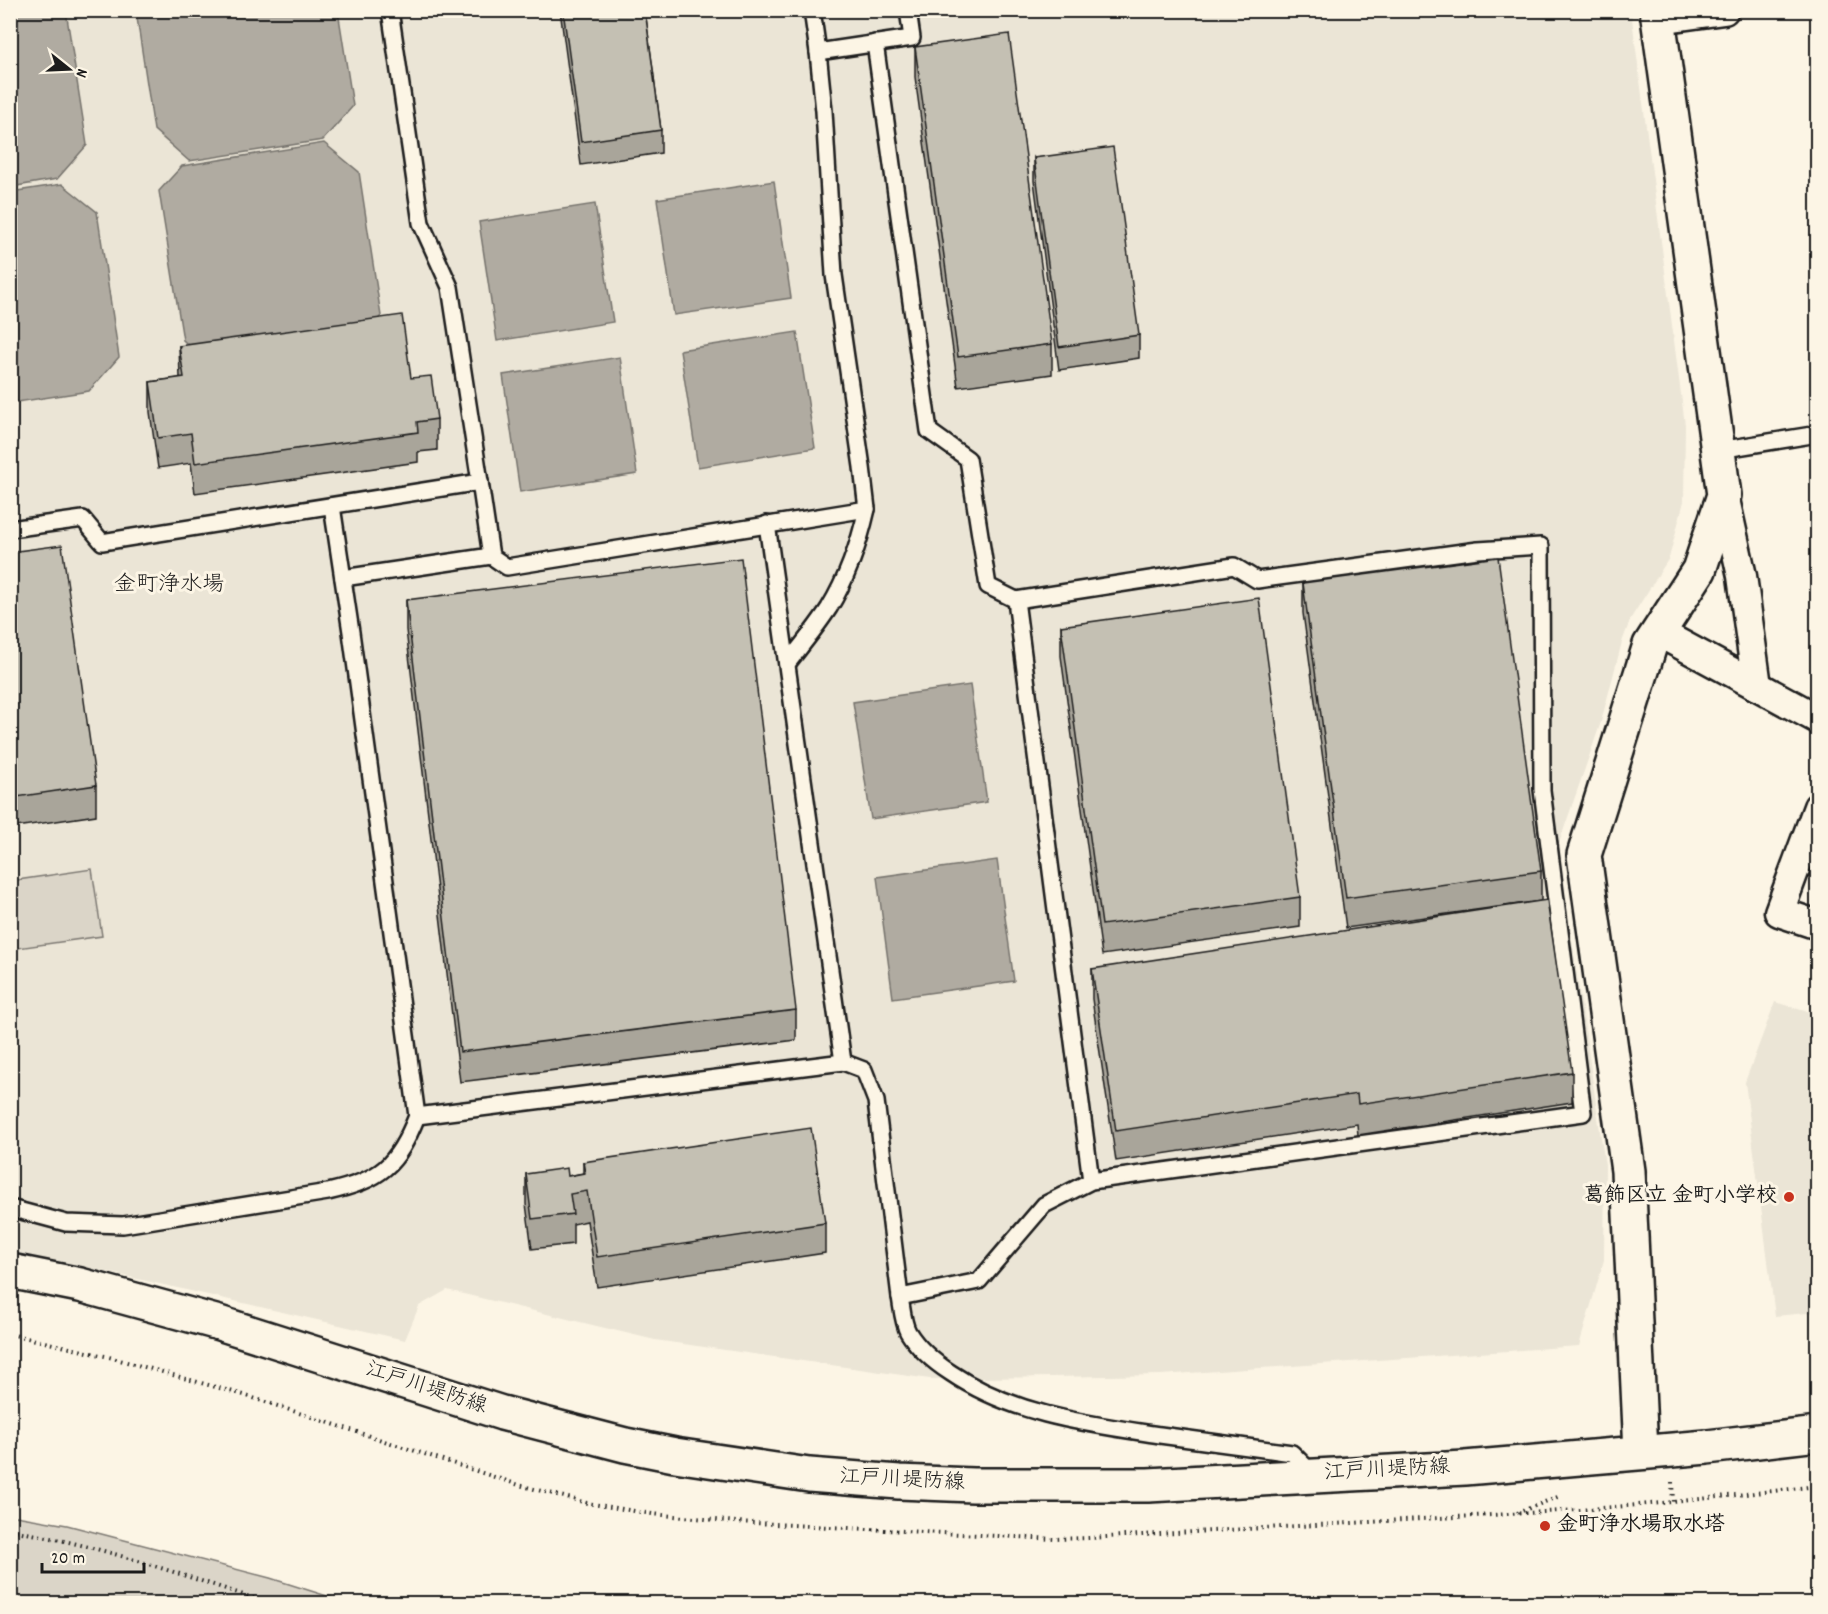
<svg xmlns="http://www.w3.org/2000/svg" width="1828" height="1614" viewBox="0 0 1828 1614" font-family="Dekko,'Klee One',sans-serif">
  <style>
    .built { fill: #ebe5d6 }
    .green { fill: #dbd5c8; stroke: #7c7872; stroke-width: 1.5 }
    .water { fill: #b0aba1; stroke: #75726c; stroke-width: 1.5 }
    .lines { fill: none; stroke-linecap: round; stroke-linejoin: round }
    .service-casing { stroke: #1c1c1c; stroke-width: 20 }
    .minor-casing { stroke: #1c1c1c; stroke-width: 33 }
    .tertiary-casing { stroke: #1c1c1c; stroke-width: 38 }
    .secondary-casing { stroke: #1c1c1c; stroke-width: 38 }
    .path { stroke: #1c1c1c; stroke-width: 4; stroke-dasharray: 1.5 4.5; stroke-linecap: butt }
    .service { stroke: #fcf5e5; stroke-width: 15 }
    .minor { stroke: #fcf5e5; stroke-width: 28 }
    .tertiary { stroke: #fcf5e5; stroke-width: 33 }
    .secondary { stroke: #fcf5e5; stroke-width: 33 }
    .wall { fill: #a9a59a; stroke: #1c1c1c; stroke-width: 1.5 }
    .building { fill: #c4c0b3; stroke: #1c1c1c; stroke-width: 1.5 }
    .poi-dot { fill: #c8321e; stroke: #fcf5e5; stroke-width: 2 }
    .labels { text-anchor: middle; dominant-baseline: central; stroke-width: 6; stroke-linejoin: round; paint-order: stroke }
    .poi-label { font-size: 21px; font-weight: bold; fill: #1c1c1c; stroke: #fcf5e5; text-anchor: end }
    .street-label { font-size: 21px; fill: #1c1c1c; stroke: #fcf5e5 }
    .neighbourhood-label { font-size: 22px; fill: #1c1c1c; stroke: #fcf5e5 }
  </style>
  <rect width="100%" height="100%" fill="#fcf5e5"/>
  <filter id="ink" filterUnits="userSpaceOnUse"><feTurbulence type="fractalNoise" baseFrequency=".0167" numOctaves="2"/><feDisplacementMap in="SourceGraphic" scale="12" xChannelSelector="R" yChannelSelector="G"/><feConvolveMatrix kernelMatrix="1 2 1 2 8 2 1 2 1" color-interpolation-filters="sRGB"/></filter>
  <g filter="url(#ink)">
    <g class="built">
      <path d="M10,11H1631L1685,425L1684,501L1669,558L1631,618L1622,642L1601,722L1558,846L1605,1165L1604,1260L1579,1346L1161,1375L930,1379L655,1340L447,1290L419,1306L405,1340L85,1267L11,1252Z"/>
      <path d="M1775,1002L1818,1015L1817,1312L1775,1316L1745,1082Z"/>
    </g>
    <g class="green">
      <path d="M92,869L102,936L11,949V881Z"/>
      <path d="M10,1515L67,1525L270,1578L349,1603H11Z"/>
    </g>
    <g class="water">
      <path d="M11,10L66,11L87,145L57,179L11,187Z"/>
      <path d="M136,11H338L353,106L323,140L189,161L154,130Z"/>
      <path d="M324,143L359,172L381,316L351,350L217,371L183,340L159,191L182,166Z"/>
      <path d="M774,181L791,298L674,315L657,199Z"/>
      <path d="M62,184L97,212L119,357L89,391L11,403V192Z"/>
      <path d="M595,204L613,322L497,341L479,222Z"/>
      <path d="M797,332L815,448L698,467L680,350Z"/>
      <path d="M620,357L637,474L520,492L503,375Z"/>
      <path d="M970,685L987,802L871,819L853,702Z"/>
      <path d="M997,860L1014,981L893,998L877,877Z"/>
    </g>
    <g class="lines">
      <g class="service-casing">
        <g id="service">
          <path d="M390,10L421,223L450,287L480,482"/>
          <path d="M812,10L818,52"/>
          <path d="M875,43L929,431L968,459L988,586L1016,600L1091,1181"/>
          <path d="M1719,450L1818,434"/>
          <path d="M767,524L843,1062"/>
          <path d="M10,529L83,519L102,542L480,482L491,556"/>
          <path d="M343,578L491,556L507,567L867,509L862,467L834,275L824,111L818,52L912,38L908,10"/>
          <path d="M787,664C801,646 816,628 829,608C848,577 859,544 867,509"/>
          <path d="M417,1116L843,1062L864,1070L876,1101L900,1297L979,1281L1044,1205L1091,1181L1583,1113L1542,790L1541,546L1478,550L1257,580L1234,566L1016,600"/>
          <path d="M10,1208L66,1223L123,1225L328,1192C381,1180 397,1166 417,1116L351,632L332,506"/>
          <path d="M900,1297C902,1308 903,1323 908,1332C919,1350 934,1362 951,1373C1013,1415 1088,1424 1160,1435C1204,1441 1248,1447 1292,1453L1314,1475"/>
        </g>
      </g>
      <g class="minor-casing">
        <g id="minor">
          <path d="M1659,19L1724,10"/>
          <path d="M1724,495L1742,576L1757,686"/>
          <path d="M1658,632L1818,719"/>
          <path d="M1818,807L1779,912L1818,925"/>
        </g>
      </g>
      <g class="tertiary-casing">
        <path id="tertiary" d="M1641,1452L1628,1171L1584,855L1650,645L1699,570L1724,495L1657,10"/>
      </g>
      <g class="secondary-casing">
        <path id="secondary" d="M10,1271L80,1285L219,1323L502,1413L625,1445L675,1455L809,1475L899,1482L973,1485H1148L1465,1468L1707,1447L1818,1434"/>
      </g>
      <g class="path">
        <path d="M10,1334L109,1357L244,1395L519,1485L587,1503L652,1514L737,1522L1054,1539L1089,1538L1579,1510L1673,1502L1818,1486"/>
        <path d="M1672,1482L1673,1502"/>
        <path d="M1517,1513L1560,1496"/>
        <path d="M10,1530C100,1545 185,1576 271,1604"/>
      </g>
      <use href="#service" class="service"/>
      <use href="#minor" class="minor"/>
      <use href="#tertiary" class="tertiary"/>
      <use href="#secondary" class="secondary"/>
    </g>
    <g class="wall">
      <path d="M560,10H645L661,130V153L581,165Z"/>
      <path d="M915,47L1052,344V374L958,387L915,77Z"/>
      <path d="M1034,158L1139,335V358L1059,370L1034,181Z"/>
      <path d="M179,346L411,378L437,419V450L418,452V462L195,493L191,463L158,468L150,412V382L180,378Z"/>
      <path d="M10,552L96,785V815L10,828Z"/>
      <path d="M1303,583L1541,871V901L1346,928L1303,613Z"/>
      <path d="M406,600L796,1010V1040L460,1082L406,630Z"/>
      <path d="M1061,626L1300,897V927L1102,955L1061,656Z"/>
      <path d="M1092,969L1572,1072V1102L1358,1135L1357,1124L1116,1161L1092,999Z"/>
      <path d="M583,1162L825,1223V1253L597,1287L587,1221L573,1224V1244L532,1249L526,1204V1174L568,1176L583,1173Z"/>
    </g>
    <g class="building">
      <path d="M563,10H645L661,130L581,142Z"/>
      <path d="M1009,34L1052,344L958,357L915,47Z"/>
      <path d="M1113,147L1139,335L1059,347L1034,158Z"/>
      <path d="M402,315L411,378L431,376L437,419L417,422L418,432L195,463L191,433L158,438L150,382L184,377L179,346Z"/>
      <path d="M62,545L96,785L10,798V552Z"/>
      <path d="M1498,557L1541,871L1346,898L1303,583Z"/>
      <path d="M741,558L796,1010L460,1052L406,600Z"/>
      <path d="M1259,598L1300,897L1102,925L1061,626Z"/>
      <path d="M1547,900L1572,1072L1358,1104L1357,1094L1116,1131L1092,969Z"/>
      <path d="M811,1128L825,1223L597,1257L587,1191L570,1194L573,1214L532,1219L526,1174L567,1168L568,1176L585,1173L583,1162Z"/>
    </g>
  </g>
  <g class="poi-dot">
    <circle cx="1789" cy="1197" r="6"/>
    <circle cx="1545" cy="1526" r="6"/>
  </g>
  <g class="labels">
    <g class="poi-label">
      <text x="1777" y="1197">葛飾区立 金町小学校</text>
      <text x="1557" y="1526" text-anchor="start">金町浄水場取水塔</text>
    </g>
    <g class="street-label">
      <text transform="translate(426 1389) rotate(18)">江戸川堤防線</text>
      <text transform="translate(1387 1471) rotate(-3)">江戸川堤防線</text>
      <text transform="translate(902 1481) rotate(3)">江戸川堤防線</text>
    </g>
    <g class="neighbourhood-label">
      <text x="169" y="585">金町浄水場</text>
    </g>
  </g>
  <rect width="1828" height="1614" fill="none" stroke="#fcf5e5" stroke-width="36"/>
  <rect x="18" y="18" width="1792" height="1578" fill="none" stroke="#1c1c1c" stroke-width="2" filter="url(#ink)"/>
  <g transform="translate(69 69) rotate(108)" stroke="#fcf5e5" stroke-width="4.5" paint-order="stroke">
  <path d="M0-4.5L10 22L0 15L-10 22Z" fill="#1c1c1c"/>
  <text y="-9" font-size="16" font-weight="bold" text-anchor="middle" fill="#1c1c1c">N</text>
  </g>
  <path d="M42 1563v9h102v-9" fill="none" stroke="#1c1c1c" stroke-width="3"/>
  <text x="51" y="1563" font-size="18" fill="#1c1c1c" stroke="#fcf5e5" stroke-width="4.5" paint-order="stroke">20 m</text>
</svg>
